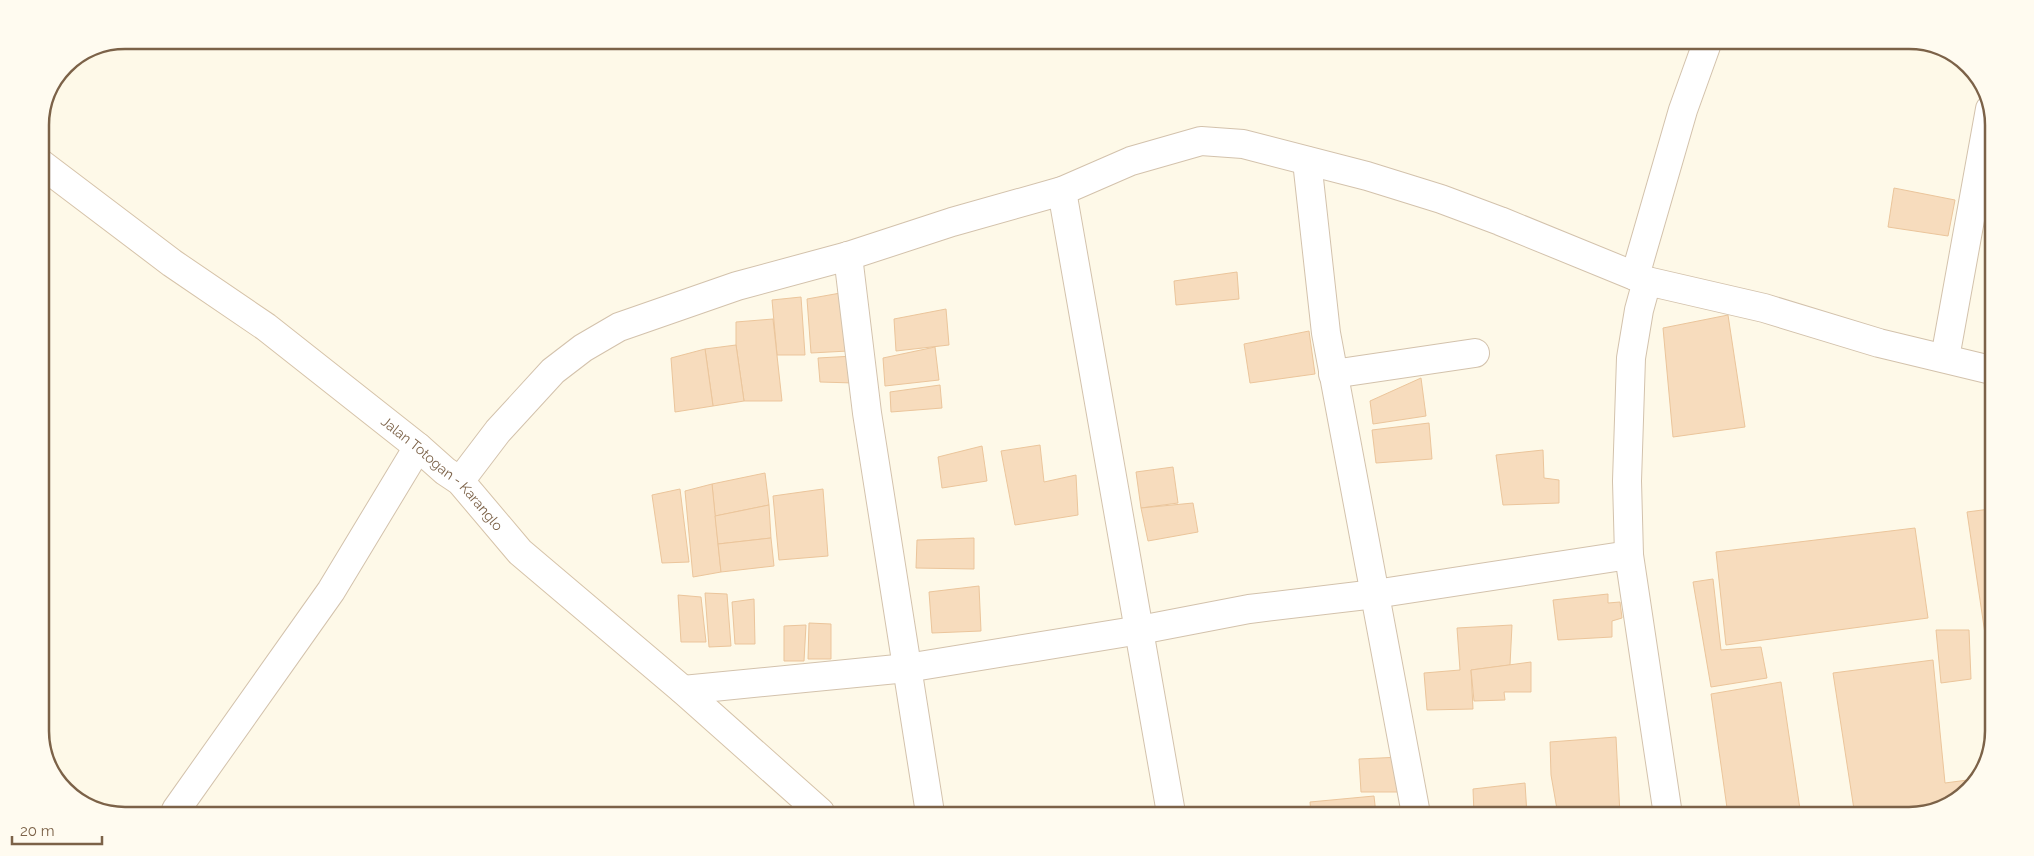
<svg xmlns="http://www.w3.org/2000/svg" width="2034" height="856" viewBox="0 0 2034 856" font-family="Raleway,sans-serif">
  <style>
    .building { fill: #f7dcbd; stroke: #ebc59b }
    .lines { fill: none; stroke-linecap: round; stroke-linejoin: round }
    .minor-casing { stroke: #d3c2ac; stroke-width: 30 }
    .secondary-casing { stroke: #d6c3a9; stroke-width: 30 }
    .minor { stroke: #fff; stroke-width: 28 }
    .secondary { stroke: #fff; stroke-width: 28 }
    .labels { text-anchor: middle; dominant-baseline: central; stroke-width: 5; stroke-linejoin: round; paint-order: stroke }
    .street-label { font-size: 14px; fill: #7c6248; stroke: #fffbf0 }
    .rim { fill: none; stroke: #7c6248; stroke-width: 2.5 }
  </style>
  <rect width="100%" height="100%" fill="#fef9e8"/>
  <g class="building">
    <path d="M1894,188L1955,200L1948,236L1888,227Z"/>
    <path d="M1237,272L1239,299L1176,305L1174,281Z"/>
    <path d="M846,292L848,351L811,353L807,299Z"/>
    <path d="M801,297L805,355H777L772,300Z"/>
    <path d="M946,309L949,345L896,351L894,319Z"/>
    <path d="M1728,315L1745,427L1673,437L1663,328Z"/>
    <path d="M773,319L782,401H744L736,345V322Z"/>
    <path d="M1309,331L1315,374L1250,383L1244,344Z"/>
    <path d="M736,345L744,401L713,406L705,349Z"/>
    <path d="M935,347L939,380L885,386L883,358Z"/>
    <path d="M705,349L713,406L675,412L671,358Z"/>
    <path d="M854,356V383L820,382L818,358Z"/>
    <path d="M1421,378L1426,416L1373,424L1370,401Z"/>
    <path d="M940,385L942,408L891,412L890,392Z"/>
    <path d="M1429,423L1432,459L1376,463L1372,430Z"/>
    <path d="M1040,445L1044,482L1076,475L1078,515L1015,525L1001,451Z"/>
    <path d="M982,446L987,481L942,488L938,457Z"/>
    <path d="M1543,450L1544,478L1559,480V503L1503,505L1496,455Z"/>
    <path d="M1173,467L1178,503L1141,508L1136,472Z"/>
    <path d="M765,473L769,505L715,516L712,484Z"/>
    <path d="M712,484L721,572L693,577L685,491Z"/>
    <path d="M680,489L689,562L662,563L652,495Z"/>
    <path d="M823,489L828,556L779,560L773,496Z"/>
    <path d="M1193,503L1198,532L1148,541L1141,508Z"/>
    <path d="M769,505L771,538L718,544L715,516Z"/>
    <path d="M1990,509L1989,653L1988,654L1967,512Z"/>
    <path d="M1915,528L1928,618L1726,645L1716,552Z"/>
    <path d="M771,538L774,566L721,572L718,544Z"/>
    <path d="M974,538V569L916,568L917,540Z"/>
    <path d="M1713,579L1721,650L1761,647L1767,678L1711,687L1693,582Z"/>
    <path d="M979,586L981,631L932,633L929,592Z"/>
    <path d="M705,593L727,594L731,646L709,647Z"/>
    <path d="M1608,594V603L1620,602L1622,618L1612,621V637L1558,640L1553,600Z"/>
    <path d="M678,595L701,597L706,642H681Z"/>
    <path d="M754,599L755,644H735L732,602Z"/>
    <path d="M809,623L831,624V659H808Z"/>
    <path d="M806,625L804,661H784V626Z"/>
    <path d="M1512,625L1510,665L1471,670L1473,709L1427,710L1424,673L1460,670L1457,628Z"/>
    <path d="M1936,630H1969L1971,679L1941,683Z"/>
    <path d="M1933,660L1945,783L1975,779L1957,802L1910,816H1855L1833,673Z"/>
    <path d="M1531,662V692H1504L1505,700L1474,701L1471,670Z"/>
    <path d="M1781,682L1801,816L1728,815L1711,694Z"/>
    <path d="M1616,737L1620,815H1558L1551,775L1550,742Z"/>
    <path d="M1401,757L1407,792H1361L1359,759Z"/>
    <path d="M1525,783L1527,815L1474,814L1473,789Z"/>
    <path d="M1374,796L1376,814H1311L1310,802Z"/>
  </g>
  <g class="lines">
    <g class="minor-casing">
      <g id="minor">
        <path d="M1307,161L1326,333L1416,814"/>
        <path d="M1062,191L1171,813"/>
        <path d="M848,256L867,413L930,813"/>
        <path d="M1635,276L1683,110L1706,46"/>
        <path d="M1647,281L1639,310L1631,358L1627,481L1629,555L1668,815"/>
        <path d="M1945,358L1990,109"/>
        <path d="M1333,374L1475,353"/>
        <path d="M460,481L498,431L553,371L583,348L619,327L737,286L848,256L952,222L1062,191L1131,161L1201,141L1243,144L1367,176L1441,199L1500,221L1647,281L1764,308L1879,343L1991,370"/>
        <path d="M683,690L907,668L1140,630L1249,609L1375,594L1629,555"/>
        <path d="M176,810L331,591L418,447"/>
      </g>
    </g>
    <g class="secondary-casing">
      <g id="secondary">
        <path id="s1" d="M40,163L172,263L266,327L418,447L445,471L460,481L520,552L683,690L820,812"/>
      </g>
    </g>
    <use href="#minor" class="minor"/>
    <use href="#secondary" class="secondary"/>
  </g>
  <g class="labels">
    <g class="street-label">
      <text stroke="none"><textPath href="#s1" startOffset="509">Jalan Totogan - Karanglo</textPath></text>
    </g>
  </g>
  <path d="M0 0H2034V856H0ZM125 49H1909A76 76 0 0 1 1985 125V731A76 76 0 0 1 1909 807H125A76 76 0 0 1 49 731V125A76 76 0 0 1 125 49Z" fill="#fffbf0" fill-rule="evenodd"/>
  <path class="rim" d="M125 49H1909A76 76 0 0 1 1985 125V731A76 76 0 0 1 1909 807H125A76 76 0 0 1 49 731V125A76 76 0 0 1 125 49Z"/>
  <path d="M12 836v8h90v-8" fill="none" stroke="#7c6248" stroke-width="2.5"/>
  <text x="20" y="836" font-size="15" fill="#7c6248" stroke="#fffbf0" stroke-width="4" paint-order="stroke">20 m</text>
</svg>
